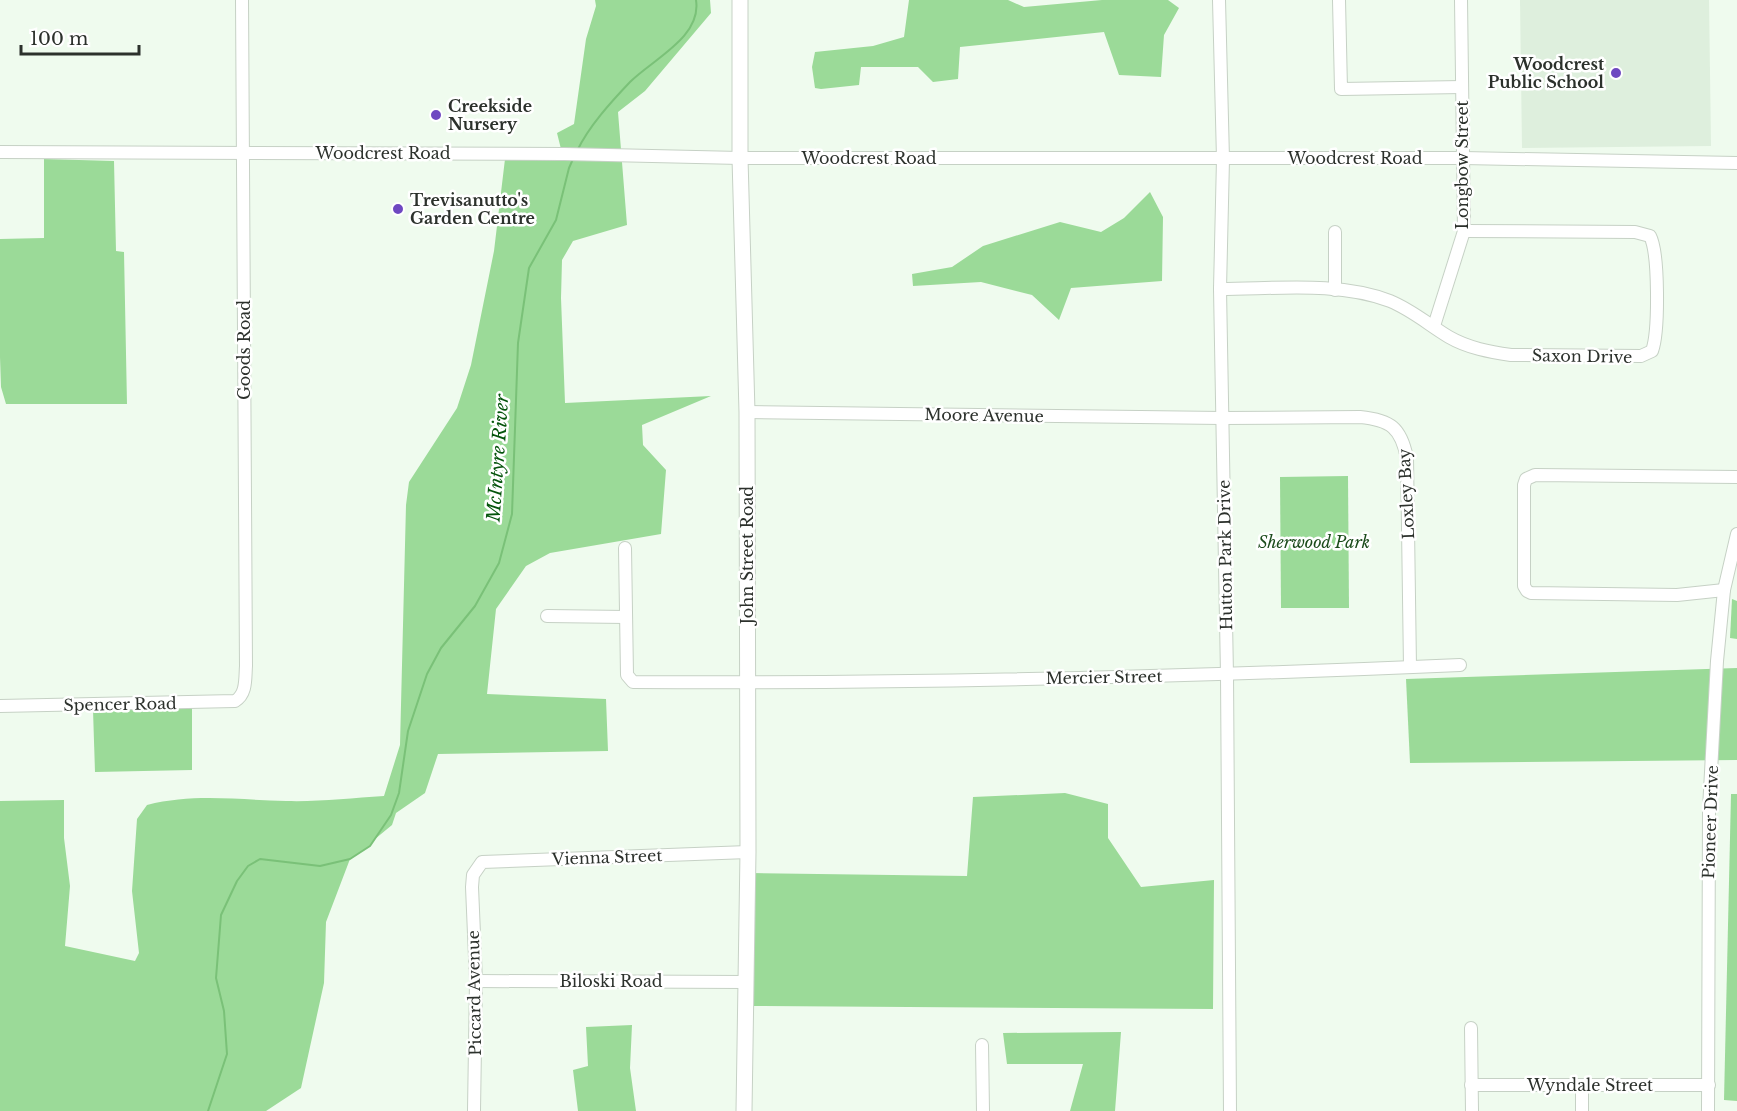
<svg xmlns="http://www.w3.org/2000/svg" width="1737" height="1111" viewBox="0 0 1737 1111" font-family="'Libre Baskerville',serif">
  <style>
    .built { fill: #deefdd }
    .green { fill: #9bda98 }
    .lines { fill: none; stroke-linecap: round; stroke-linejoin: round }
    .stream { stroke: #7ac178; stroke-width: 2 }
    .minor-casing { stroke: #c6d1c5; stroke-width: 14 }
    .major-casing { stroke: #c6d1c5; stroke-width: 17 }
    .minor { stroke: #fff; stroke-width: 12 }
    .major { stroke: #fff; stroke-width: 15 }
    .poi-dot { fill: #6e48c1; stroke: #fff; stroke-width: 2 }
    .labels { text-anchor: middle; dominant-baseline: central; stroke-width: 5; stroke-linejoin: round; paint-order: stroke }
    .poi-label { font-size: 16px; font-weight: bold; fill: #2c312c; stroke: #fff; text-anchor: start }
    .street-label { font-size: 16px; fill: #2c312c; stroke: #fff }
    .park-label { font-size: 16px; font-style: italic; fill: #1b4b1b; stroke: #fff }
    .water-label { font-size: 18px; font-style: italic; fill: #04540b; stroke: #fff }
  </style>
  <rect width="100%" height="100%" fill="#effbee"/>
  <path class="built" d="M1520,0H1709L1711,146L1522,148Z"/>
  <g class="green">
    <path d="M595,0H710L711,13L645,91L618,112L627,225L573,241L562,260L561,298L565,403L711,396L642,425L643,445L666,470L661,534L550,553L526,566L496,609L487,694L606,699L608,751L438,754L425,793L396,813L392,825L375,839L370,846L350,859L326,922L324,983L301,1088L266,1111H0V801L64,800V838L70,886L65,946L135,961L139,953L132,891L137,819L147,805C194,793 239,800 286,801C318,802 351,798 384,796L400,745L406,505L409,482L457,408L471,365L494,251L505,159L564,161L557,133L574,124L586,39L596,6Z"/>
    <path d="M909,0H1008L1024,7L1102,0H1168L1179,8L1164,35L1161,77L1119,75L1104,32L960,47L958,79L933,82L918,67H861L859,85L821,89L815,88L812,67L815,52L873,46L904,37Z"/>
    <path d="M44,159L114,161L116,251L124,252L127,404H6L1,387L0,357V239L44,238Z"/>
    <path d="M1150,192L1163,217L1162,281L1071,288L1059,320L1032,295L981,282L913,286L912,274L952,267L983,246L1060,222L1101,232L1124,218Z"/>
    <path d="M1348,476L1349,608H1281L1280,477Z"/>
    <path d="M1732,599L1737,601V639L1730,638Z"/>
    <path d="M1737,668V760L1410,763L1406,679Z"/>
    <path d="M192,708V770L95,772L93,710Z"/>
    <path d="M1065,793L1108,804V838L1141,887L1214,880L1213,1009L753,1006L752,873L967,876L973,797Z"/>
    <path d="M1731,794H1737V1101L1724,1100Z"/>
    <path d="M632,1025L630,1068L636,1111H578L573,1070L588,1066L586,1027Z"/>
    <path d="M1121,1032L1115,1111H1070L1083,1064H1007L1003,1033Z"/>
  </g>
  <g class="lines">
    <g class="stream">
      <path d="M577,151C589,126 611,102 630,82C653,59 702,37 696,0"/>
      <path d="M208,1111L227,1054L224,1011L216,978L221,915L237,881L248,866L260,859L320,866L350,859L370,846L391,815L399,793L408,731L427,674L441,648L475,606L499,563L512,514L518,343L529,268L556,220L569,168L573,159"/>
    </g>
    <g class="minor-casing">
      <g id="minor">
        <path d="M1219,0L1223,159L1220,289L1227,675L1230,1111"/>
        <path d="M1339,0L1341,89L1462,87"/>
        <path d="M0,152L564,154L740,158H1463L1737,163"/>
        <path d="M1335,232V290"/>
        <path d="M1220,289C1275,289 1338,281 1390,301C1412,310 1429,325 1449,337C1468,348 1490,352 1511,355L1641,356L1652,351C1659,332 1659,253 1650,236L1635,232L1464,231"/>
        <path d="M1434,326L1464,231L1461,0"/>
        <path d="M747,412L1222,418L1360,417C1391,420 1401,428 1407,458L1410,667"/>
        <path d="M625,548L627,675L633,682C909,684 1185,677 1460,665"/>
        <path d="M1724,590L1677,595L1531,593L1527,591L1524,586V485L1526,479L1535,475L1737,477"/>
        <path d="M547,616L626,617"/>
        <path d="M0,706L235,701C247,694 245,678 246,666L242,0"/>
        <path d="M476,981L746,982"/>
        <path d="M1471,1028L1472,1111"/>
        <path d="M982,1045L983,1111"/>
        <path d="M1471,1085H1709"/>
        <path d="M474,1111L476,981L472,887L473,875L482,862L748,852"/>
        <path d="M1582,1111V1085"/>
        <path d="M1708,1111L1709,809L1717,661L1724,590L1737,534"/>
      </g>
    </g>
    <g class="major-casing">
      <path id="major" d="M740,0V158L747,412L748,852L744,1111"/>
    </g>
    <use href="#minor" class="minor"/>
    <use href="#major" class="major"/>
  </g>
  <g class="poi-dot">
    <circle cx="1616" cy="73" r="6"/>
    <circle cx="436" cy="115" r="6"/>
    <circle cx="398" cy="209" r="6"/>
  </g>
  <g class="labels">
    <g class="poi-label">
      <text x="1604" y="64" text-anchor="end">Woodcrest<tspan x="1604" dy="18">Public School</tspan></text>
      <text x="448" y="106">Creekside<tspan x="448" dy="18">Nursery</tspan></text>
      <text x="410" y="200">Trevisanutto's<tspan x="410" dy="18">Garden Centre</tspan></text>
    </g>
    <g class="street-label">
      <text x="383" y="153">Woodcrest Road</text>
      <text x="869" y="158">Woodcrest Road</text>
      <text x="1355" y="158">Woodcrest Road</text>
      <text transform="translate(1462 165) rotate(-90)">Longbow Street</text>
      <text transform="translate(244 350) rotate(-90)">Goods Road</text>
      <text transform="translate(1582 356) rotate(1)">Saxon Drive</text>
      <text transform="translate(984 415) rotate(1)">Moore Avenue</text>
      <text transform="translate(1406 494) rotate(-93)">Loxley Bay</text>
      <text transform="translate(747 555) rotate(-90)">John Street Road</text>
      <text transform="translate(1225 555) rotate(-91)">Hutton Park Drive</text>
      <text transform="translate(1104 677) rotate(-1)">Mercier Street</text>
      <text transform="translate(120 704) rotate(-1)">Spencer Road</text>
      <text transform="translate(1710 822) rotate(-88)">Pioneer Drive</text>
      <text transform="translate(607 857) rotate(-2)">Vienna Street</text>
      <text x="611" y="981">Biloski Road</text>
      <text transform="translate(474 993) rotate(-91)">Piccard Avenue</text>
      <text x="1590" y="1085">Wyndale Street</text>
    </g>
    <g class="park-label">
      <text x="1314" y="542">Sherwood Park</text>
    </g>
    <g class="water-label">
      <text transform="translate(498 458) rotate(-86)">McIntyre River</text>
    </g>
  </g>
  <path d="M21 45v9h118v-9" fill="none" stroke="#2c312c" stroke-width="3"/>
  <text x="30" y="45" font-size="18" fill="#2c312c" stroke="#ffffff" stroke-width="4.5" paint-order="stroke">100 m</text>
</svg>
